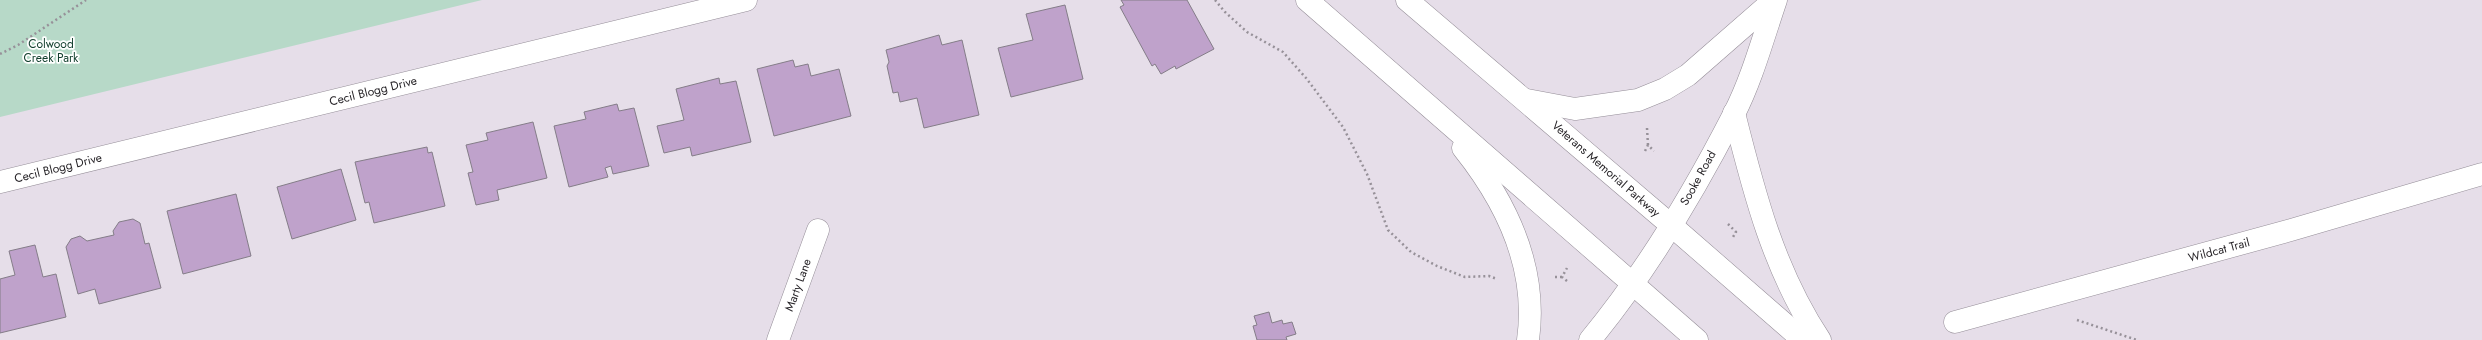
<svg xmlns="http://www.w3.org/2000/svg" width="2482" height="340" viewBox="0 0 2482 340" font-family="Jost,sans-serif">
  <style>
    .green { fill: #b7d9c8 }
    .building { fill: #bfa2cb; stroke: #847d88 }
    .lines { fill: none; stroke-linecap: round; stroke-linejoin: round }
    .minor-casing { stroke: #958e98; stroke-width: 23 }
    .secondary-casing { stroke: #958e98; stroke-width: 23 }
    .primary-casing { stroke: #958e98; stroke-width: 23 }
    .path { stroke: #979199; stroke-width: 2.5; stroke-dasharray: 2 3; stroke-linecap: butt }
    .minor { stroke: #fff; stroke-width: 22 }
    .secondary { stroke: #fff; stroke-width: 22 }
    .primary { stroke: #fff; stroke-width: 22 }
    .labels { text-anchor: middle; dominant-baseline: central; stroke-width: 3.5; stroke-linejoin: round; paint-order: stroke }
    .park-label { font-size: 12px; fill: #154130; stroke: #fff }
    .street-label { font-size: 12px; fill: #211e22; stroke: #fff }
  </style>
  <rect width="100%" height="100%" fill="#e6dee9"/>
  <path class="green" d="M0,0H482L0,117Z"/>
  <g class="building">
    <path d="M1121,0H1187L1214,49L1176,69L1175,66L1161,74L1155,64L1152,66L1120,7L1124,5Z"/>
    <path d="M1065,5L1083,79L1011,97L998,48L1033,40L1026,14Z"/>
    <path d="M939,35L942,45L962,40L979,115L924,128L917,98L900,102L898,92L893,93L887,66L889,62L886,50Z"/>
    <path d="M793,60L795,67L808,64L811,76L839,69L851,116L774,136L757,69Z"/>
    <path d="M719,78L720,84L736,81L751,142L692,156L690,147L664,153L657,126L684,120L676,89Z"/>
    <path d="M617,104L619,111L634,108L649,166L613,174L611,166L605,168L608,177L569,187L554,126L586,119L584,112Z"/>
    <path d="M533,122L547,178L497,190L499,200L476,205L468,173L473,172L466,145L488,140L486,133Z"/>
    <path d="M427,147L428,153L432,152L445,206L374,223L369,202L365,203L355,162Z"/>
    <path d="M341,169L356,220L292,239L277,187Z"/>
    <path d="M236,194L251,256L183,274L167,211Z"/>
    <path d="M133,219L140,223L145,244L149,243L161,288L99,304L95,289L78,294L66,247L71,239L80,236L87,241L114,235L113,231L119,222Z"/>
    <path d="M35,245L43,277L56,274L66,317L0,333V279L15,275L9,251Z"/>
    <path d="M1269,312L1272,323L1282,320L1283,324L1292,322L1296,334L1286,337L1287,340H1257L1253,326L1257,325L1254,316Z"/>
  </g>
  <g class="lines">
    <g class="minor-casing">
      <g id="minor">
        <path d="M0,182L746,0"/>
        <path d="M1955,322L2291,230L2482,174"/>
        <path d="M778,340L818,230"/>
      </g>
    </g>
    <g class="secondary-casing">
      <g id="secondary">
        <path d="M1734,113C1754,193 1774,271 1820,340"/>
        <path d="M1672,226L1803,340"/>
        <path d="M1633,284L1697,340"/>
      </g>
    </g>
    <g class="primary-casing">
      <g id="primary">
        <path d="M1307,0L1633,284"/>
        <path d="M1407,0L1672,226"/>
        <path d="M1527,100L1575,109L1638,100L1665,89L1688,75L1774,0"/>
        <path d="M1463,148C1507,203 1538,268 1528,340"/>
        <path d="M1590,340C1647,271 1693,194 1734,114C1752,79 1763,38 1776,0"/>
      </g>
    </g>
    <g class="path">
      <path d="M1215,0L1225,12L1247,32L1283,52L1306,78L1343,127L1367,174L1388,230L1411,252L1437,266L1465,277L1489,276L1497,279"/>
      <path d="M0,54L18,45L86,0"/>
      <path d="M1647,128L1648,145"/>
      <path d="M1645,151L1648,145L1654,151"/>
      <path d="M1728,224L1736,232L1733,237"/>
      <path d="M1555,277H1562"/>
      <path d="M1567,281L1562,277L1567,268"/>
      <path d="M2077,320L2137,340"/>
    </g>
    <use href="#minor" class="minor"/>
    <use href="#secondary" class="secondary"/>
    <use href="#primary" class="primary"/>
  </g>
  <g class="labels">
    <g class="park-label">
      <text x="51" y="44">Colwood<tspan x="51" dy="14">Creek Park</tspan></text>
    </g>
    <g class="street-label">
      <text transform="translate(373 91) rotate(-14)">Cecil Blogg Drive</text>
      <text transform="translate(58 168) rotate(-14)">Cecil Blogg Drive</text>
      <text transform="translate(1606 169) rotate(41)">Veterans Memorial Parkway</text>
      <text transform="translate(1698 178) rotate(-61)">Sooke Road</text>
      <text transform="translate(2219 250) rotate(-15)">Wildcat Trail</text>
      <text transform="translate(798 285) rotate(-70)">Marty Lane</text>
    </g>
  </g>
</svg>
